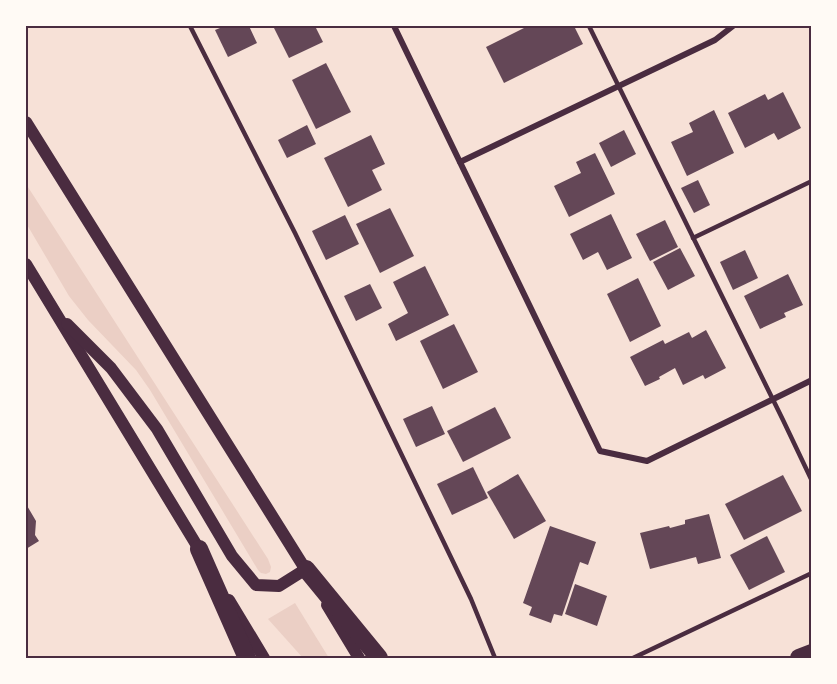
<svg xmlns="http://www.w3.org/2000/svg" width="837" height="684" viewBox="0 0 837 684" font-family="'Work Sans',sans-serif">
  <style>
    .green { fill: #ebcfc5 }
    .building { fill: #644757 }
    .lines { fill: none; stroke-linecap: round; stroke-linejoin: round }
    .service { stroke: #4a2c40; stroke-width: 4.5 }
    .minor { stroke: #4a2c40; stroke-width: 6 }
    .secondary { stroke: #4a2c40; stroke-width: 12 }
    .motorway { stroke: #4a2c40; stroke-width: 18 }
    .neatline { fill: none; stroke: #4a2c40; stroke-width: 2 }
  </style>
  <rect width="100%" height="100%" fill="#f7e1d7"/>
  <g class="green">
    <path d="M26,184L268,559L271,567L270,572L266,574L261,573L258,570L150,390L136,370L88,320L69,296L26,223Z"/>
    <path d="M295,603L329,658H303L268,619Z"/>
  </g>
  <g class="building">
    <path d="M225,26H249L257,43L228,57L215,30Z"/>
    <path d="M273,26H315L323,42L289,58Z"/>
    <path d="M528,26H539L540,28L545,26H574L583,44L504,83L486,47Z"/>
    <path d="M326,63L351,112L316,129L292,80Z"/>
    <path d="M783,92L801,128L778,140L774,133L745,148L728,113L765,94L768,100Z"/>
    <path d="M714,110L734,153L687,176L671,142L693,132L689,123Z"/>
    <path d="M307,125L316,144L287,158L278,140Z"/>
    <path d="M624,130L636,154L611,167L599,143Z"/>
    <path d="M371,135L385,164L372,170L382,190L348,207L324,158Z"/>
    <path d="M595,153L615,194L569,217L554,186L581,173L576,162Z"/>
    <path d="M698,180L710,205L694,213L681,188Z"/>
    <path d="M390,208L414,256L380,273L356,224Z"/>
    <path d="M611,214L632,258L607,270L598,252L583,260L570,234Z"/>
    <path d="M345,215L359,244L326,260L312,231Z"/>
    <path d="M665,220L678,247L650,261L636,234Z"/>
    <path d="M680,248L695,276L668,290L653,262Z"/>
    <path d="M745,250L758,278L733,290L720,262Z"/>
    <path d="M425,266L449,315L396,341L388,324L408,313L393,282Z"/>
    <path d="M788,274L803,305L784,313L786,317L760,329L744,296Z"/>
    <path d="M638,278L661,326L630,342L607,294Z"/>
    <path d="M370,284L382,308L356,321L344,296Z"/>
    <path d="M454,324L478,372L443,389L420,341Z"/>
    <path d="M706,330L726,368L705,379L703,375L683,385L675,368L659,377L660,379L645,386L630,357L663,340L665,344L689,332L692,338Z"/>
    <path d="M432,406L445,434L416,447L403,419Z"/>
    <path d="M495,407L511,438L463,462L447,431Z"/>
    <path d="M473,467L488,498L452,515L437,484Z"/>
    <path d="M518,474L546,521L514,539L487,492Z"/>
    <path d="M783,475L802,511L744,540L725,504Z"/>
    <path d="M26,504L36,521L35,535L39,541L26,549Z"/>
    <path d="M709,514L721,558L698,564L696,557L650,569L640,533L669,526L670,528L685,524V520Z"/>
    <path d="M550,526L596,542L588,565L580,562L562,616L554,614L551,623L529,615L532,607L523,603Z"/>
    <path d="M767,536L785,572L749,590L730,555Z"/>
    <path d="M575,584L607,596L597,626L565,614Z"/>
  </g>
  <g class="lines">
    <g class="service">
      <path d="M190,26L295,233L471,599L495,658"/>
      <path d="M589,26L783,420L812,481"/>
      <path d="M693,238L812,181"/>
      <path d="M633,658L812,573"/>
    </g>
    <g class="minor">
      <path d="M394,26L600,451L647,461L812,380"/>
      <path d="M460,162L715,40L733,26"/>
    </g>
    <g class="secondary">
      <path d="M26,122L309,575"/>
      <path d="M26,264L202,554"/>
      <path d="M67,324L111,368L157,429L232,556L256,585L279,586L306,569"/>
      <path d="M229,600L264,658"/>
      <path d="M327,605L359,658"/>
    </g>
    <g class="motorway">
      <path d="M199,549L247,658"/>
      <path d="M306,569L379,658"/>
      <path d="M799,658L812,653"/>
    </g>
  </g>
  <rect width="837" height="684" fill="none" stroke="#fffaf5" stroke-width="54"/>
  <rect x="27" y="27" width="783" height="630" class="neatline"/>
</svg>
